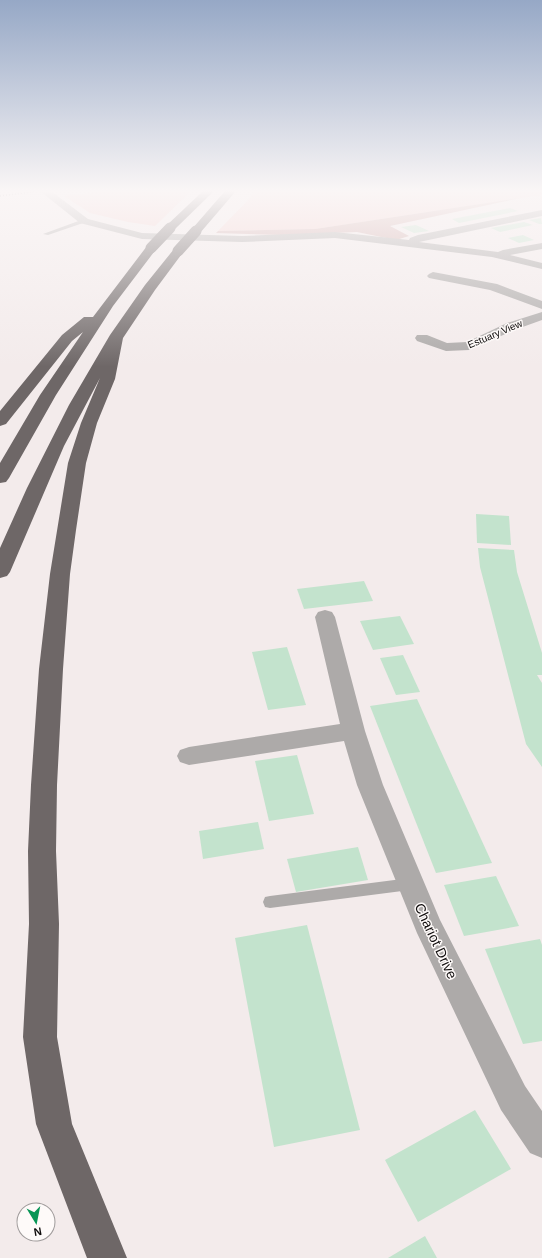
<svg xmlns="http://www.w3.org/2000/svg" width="542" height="1258" viewBox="0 0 542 1258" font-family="Helvetica,sans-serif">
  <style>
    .green { fill: #f5cfcd }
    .forest { fill: #cfa9a7 }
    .building { fill: #c3e3cd }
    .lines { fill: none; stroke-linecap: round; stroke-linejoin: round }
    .service { fill: #adaaa9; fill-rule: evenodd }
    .minor { fill: #adaaa9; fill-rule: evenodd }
    .trunk { fill: #6e6767; fill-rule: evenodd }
    .rail { stroke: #3b3737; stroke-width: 1.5; stroke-dasharray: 1 2; stroke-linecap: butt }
    .trunk-bridge { stroke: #6e6767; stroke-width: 11 }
    .labels { text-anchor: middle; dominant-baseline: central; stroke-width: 3; stroke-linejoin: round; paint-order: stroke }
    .far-street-label { font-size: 10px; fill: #100d0d; stroke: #fefaf9 }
    .near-street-label { font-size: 14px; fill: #100d0d; stroke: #fefaf9 }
  </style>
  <rect width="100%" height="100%" fill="#f3ebeb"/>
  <g class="green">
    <path d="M107,191H191L155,226L128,222L90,213L64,196Z"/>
    <path d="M254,191H542V195L315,229L218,231L248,200Z"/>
  </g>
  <path class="forest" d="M520,198L390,226L409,236L396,240L357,232L282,235L216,233L218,231L315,229Z"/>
  <g class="building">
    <path d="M510,208L518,211L459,223L452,219Z"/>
    <path d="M541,218L542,224H539L529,220Z"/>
    <path d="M524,222L533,225L500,232L491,228Z"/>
    <path d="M416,225L429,231L414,233L401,227Z"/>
    <path d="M523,235L534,240L519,243L508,238Z"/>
    <path d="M476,514L509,516L511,545L477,543Z"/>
    <path d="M478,548L514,550L517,572L542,653V675H537L542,683V767L526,744L480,567Z"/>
    <path d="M364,581L373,601L304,609L297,589Z"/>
    <path d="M400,616L414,644L373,650L360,621Z"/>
    <path d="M287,647L306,705L268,710L252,652Z"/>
    <path d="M403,655L420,692L396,695L380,658Z"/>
    <path d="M417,699L492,863L436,873L370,706Z"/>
    <path d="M297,755L314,814L269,821L255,761Z"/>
    <path d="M258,822L264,849L203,859L199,831Z"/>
    <path d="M358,847L368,880L296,892L287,859Z"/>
    <path d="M496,876L519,926L464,936L444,885Z"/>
    <path d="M307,925L360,1130L274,1147L235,938Z"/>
    <path d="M540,939L542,945V1041L523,1044L485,949Z"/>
    <path d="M475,1110L511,1169L418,1222L385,1160Z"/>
    <path d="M425,1236L437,1258H388Z"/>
  </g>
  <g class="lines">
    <g class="service">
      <path d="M84,219L86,220V222L48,235L43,234Z"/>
      <path d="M410,878L415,880L417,884L415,888L410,890L270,908L265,907L263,902L265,897L270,896Z"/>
    </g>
    <g class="minor">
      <path d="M40,191H51L88,219L142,233L242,236L335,232L409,240L410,238L418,235L542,210V216L419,242L498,252L503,250L542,243V249L510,255L542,263V269L492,257L335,238L242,242L142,239L80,223Z"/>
      <path d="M433,272L497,284L542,301V309L490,290L429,278L427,276L429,274Z"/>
      <path d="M542,312V320L517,329L469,350L446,351L417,341L415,338L417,335H427L447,343L467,342L507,323Z"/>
      <path d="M325,610L332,612L335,617L365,731L383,785L440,920L525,1086L542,1111V1158L530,1153L501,1110L417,933L357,785L344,741L189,765L180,762L177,756L180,750L189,747L340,724L315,617L318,612Z"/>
    </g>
    <g class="trunk">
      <path d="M203,191H214L174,230H166L165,228L166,226Z"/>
      <path d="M225,191H236L200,233H192L190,231L192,229Z"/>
      <path d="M151,245L155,246L157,248L113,306L56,395L9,478L6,482L0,483V463L40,395L83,332L72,341L6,424L0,426V411L62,335L84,317H93L147,246Z"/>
      <path d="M178,248L182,249L184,251L155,290L123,338L115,379L97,423L86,463L76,530L70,574L63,669L57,785L56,851L59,924L57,1037L72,1124L127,1258H87L36,1124L23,1037L29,924L28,851L31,785L39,669L50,574L68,463L81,423L100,378L64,446L10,572L7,576L0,578V548L27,488L69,405L110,335L145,285L174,249Z"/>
    </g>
    <path class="rail" d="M0,196L39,191"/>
    <g class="trunk-bridge">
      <path d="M151,248L170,228"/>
      <path d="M178,251L196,231"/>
    </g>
  </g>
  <linearGradient id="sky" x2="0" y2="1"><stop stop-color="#96a8c6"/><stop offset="0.52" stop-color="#faf6f6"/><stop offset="1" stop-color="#faf6f6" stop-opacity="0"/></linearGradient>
  <rect width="542" height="367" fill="url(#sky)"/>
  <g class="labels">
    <g class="far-street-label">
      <text transform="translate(495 334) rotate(-23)">Estuary View</text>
    </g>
    <g class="near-street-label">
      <text transform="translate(436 941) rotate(65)">Chariot Drive</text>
    </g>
  </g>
  <g transform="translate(36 1222) rotate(170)"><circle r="19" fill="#fefaf9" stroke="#9f9b9b"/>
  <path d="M0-3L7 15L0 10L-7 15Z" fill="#089656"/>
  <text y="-6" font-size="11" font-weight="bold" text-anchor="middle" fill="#100d0d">N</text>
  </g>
</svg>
